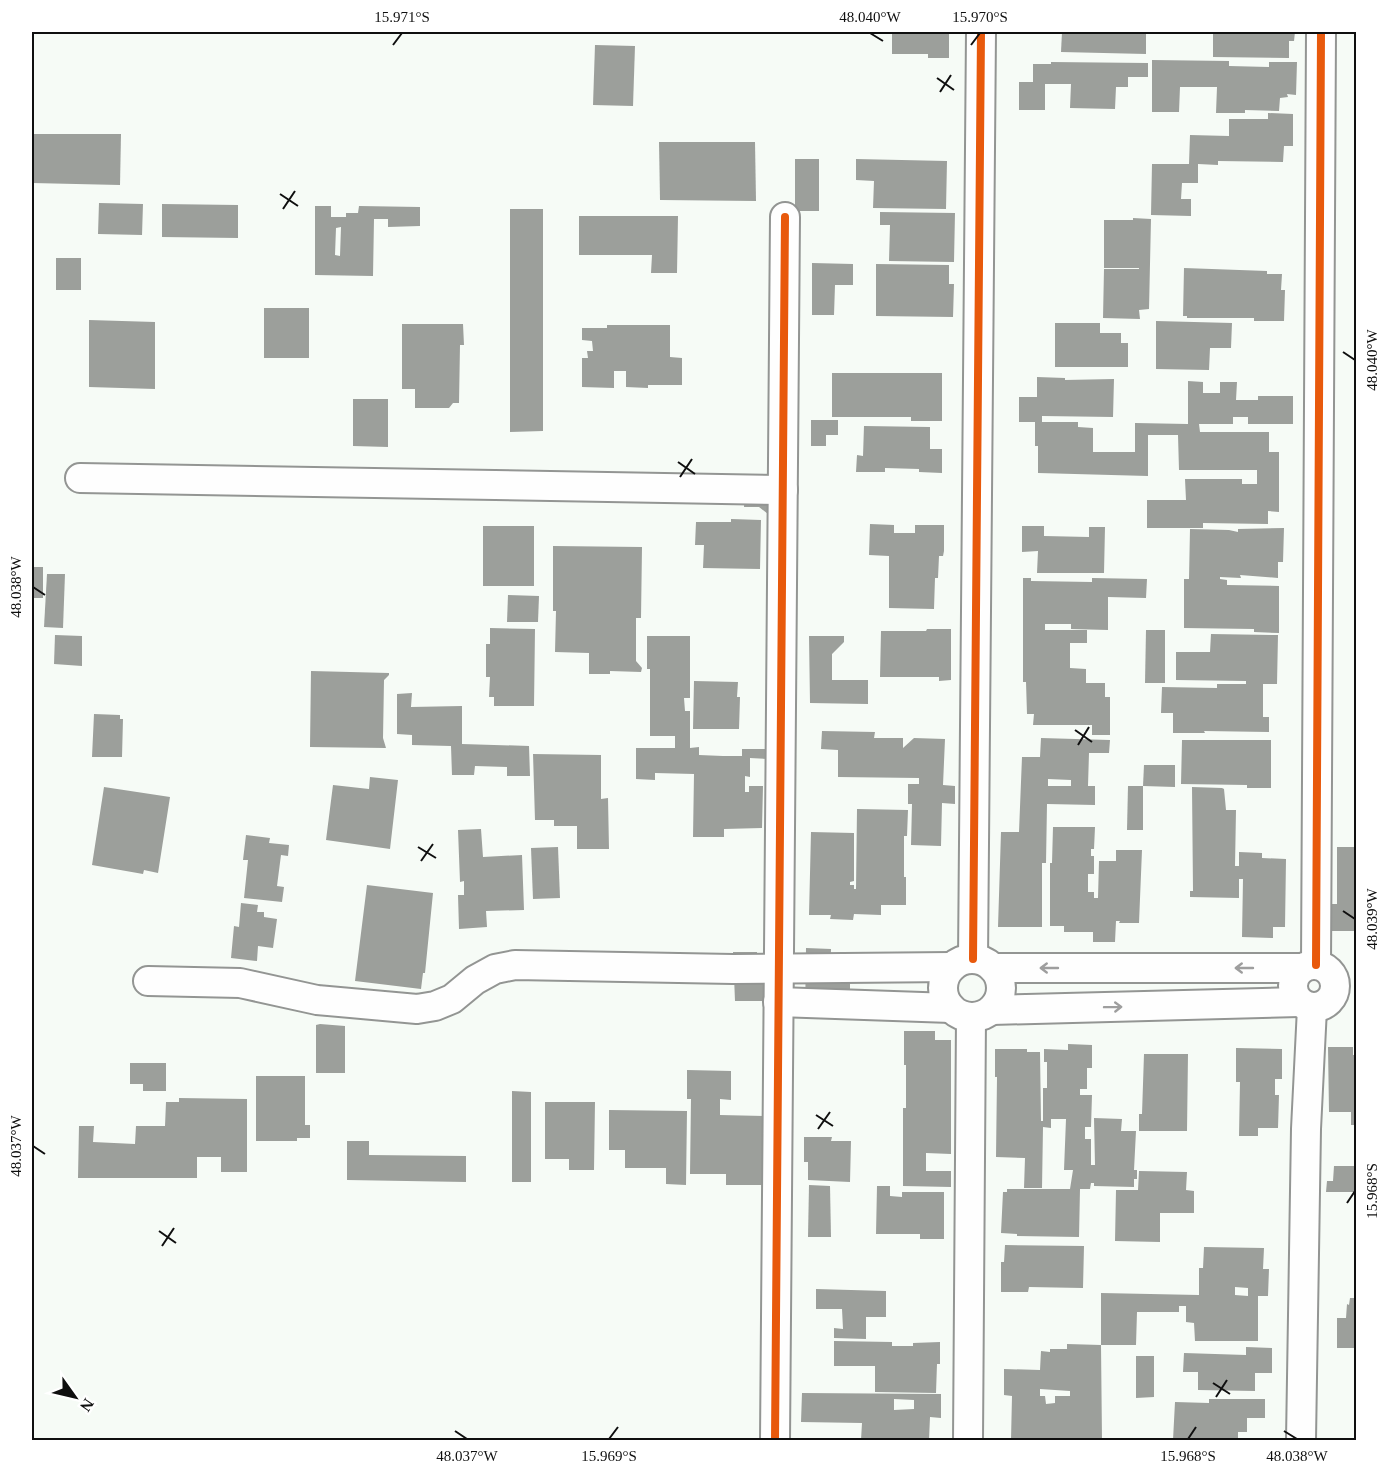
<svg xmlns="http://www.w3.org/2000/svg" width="1388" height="1472" viewBox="0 0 1388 1472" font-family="Georgia,serif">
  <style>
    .building { fill: #9c9f9b; fill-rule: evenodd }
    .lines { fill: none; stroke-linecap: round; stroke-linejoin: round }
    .minor-casing { stroke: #939593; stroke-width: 32 }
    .minor { stroke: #fefefe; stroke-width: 28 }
    .cycleway-casing { stroke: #fff; stroke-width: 11 }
    .cycleway { stroke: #e8590c; stroke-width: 8 }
    .oneway { stroke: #9e9e9e }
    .ticks { fill: none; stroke: #0f0f0f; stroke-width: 2 }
    .neatline { fill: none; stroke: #0f0f0f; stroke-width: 2 }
    .ticks-label { font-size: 15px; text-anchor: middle; fill: #0f0f0f }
  </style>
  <rect width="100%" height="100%" fill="#f6fbf6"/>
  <g class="building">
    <path d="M892,32H949V58H928V54H892Z"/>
    <path d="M1062,32H1146V54L1061,52Z"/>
    <path d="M1213,32H1295L1294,41H1289V58L1213,57Z"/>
    <path d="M595,45L635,46L633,106L593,105Z"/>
    <path d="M1152,60L1229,61V66L1269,67V62H1297L1296,95L1287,94L1288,97L1280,98L1279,111L1245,110V113H1216L1217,87H1180L1179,112H1152Z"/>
    <path d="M1051,62L1148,63V77H1128V87H1116L1115,109L1070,108L1071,84H1045V110H1019V82H1033V64H1051Z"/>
    <path d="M1268,113L1293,114V146H1284L1283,162L1218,161V165L1198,164V183H1182L1181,199H1191V216L1151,215L1152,164H1189L1190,135L1229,136V119H1268Z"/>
    <path d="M32,134H121L120,185L32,183Z"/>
    <path d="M659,142H755L756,201L660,200Z"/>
    <rect x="795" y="159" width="24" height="52"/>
    <path d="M856,159L947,161L946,209L873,208L874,181L856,180Z"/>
    <path d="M99,203L143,204L142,235L98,234Z"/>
    <path d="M162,204L238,205V238L162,237Z"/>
    <path d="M315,206H331V217H346V213H358L359,206L420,207V226L388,227V219H374L373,276L315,275ZM341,227L340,256L335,255L336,228Z"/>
    <path d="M510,209H543V431L510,432Z"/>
    <path d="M880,212L955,213L954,262L889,261L890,225H880Z"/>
    <path d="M579,216H678L677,273H651L652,255H579Z"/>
    <path d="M1133,218L1151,219L1149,309L1139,310L1140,319L1103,318L1104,269H1139V268H1104V220H1133Z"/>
    <rect x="56" y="258" width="25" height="32"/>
    <path d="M812,263L853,264V285H835L834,315H812Z"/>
    <path d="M876,264L949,265V284H954L953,317L876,316Z"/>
    <path d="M1184,268L1267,271V274H1282L1281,290H1285L1284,321H1254V318H1187V316H1183Z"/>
    <rect x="264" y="308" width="45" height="50"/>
    <path d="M89,320L155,322V389L89,387Z"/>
    <path d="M1156,321L1232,323L1231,348H1210L1209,370L1156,369Z"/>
    <path d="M1055,323H1100V333H1121V343H1128V367H1055Z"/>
    <path d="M402,324H463L464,345H460L459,403H453L449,408H415V389H402Z"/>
    <path d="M607,325H670V357L682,358V385H648V388L626,387V371H614V388L582,387V358H588L587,351H593L592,341L582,340V328H607Z"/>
    <path d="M832,373H942V421H911V417H832Z"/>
    <path d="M1037,377L1065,378V380L1114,379L1113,417L1042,416V422H1078V427L1093,428V452H1135V423L1188,424V381L1203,382V393H1220V382H1237L1236,400H1258V396H1293V424H1248V417H1233V424H1199L1200,432H1269V452H1279V512L1268,511V524L1203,523V528H1147V500H1186L1185,479H1242V484H1257V470H1179L1178,435H1148V476L1038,473V446H1035V422H1019V397H1037Z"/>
    <path d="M353,399H388V447L353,446Z"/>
    <path d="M811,420H838V435H826V446H811Z"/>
    <path d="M864,426L930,427V449H942V473L919,472V469L885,468V472H856L857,455L863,456Z"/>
    <path d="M745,488L768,501V514L759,507H744Z"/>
    <path d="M731,519L761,520L760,569L703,568L704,545H695L696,522H731Z"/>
    <path d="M870,524L894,525V533H915V525H944V551L943,556H939L938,578H935L934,609L889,608V556L869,555Z"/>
    <rect x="483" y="526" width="51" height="60"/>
    <path d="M1022,526H1044V536L1089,537V527H1105L1104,573H1037L1038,551L1022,552Z"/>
    <path d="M1284,528L1283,562H1278V578L1240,575L1241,578L1220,577V579L1227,580V585L1279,586V633L1254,632V629L1184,628V579H1189L1190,529L1229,530L1238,532V529Z"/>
    <path d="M553,546L642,547L641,618H636V661L642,668L641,672L610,671V674H589V653L555,652L556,611H553Z"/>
    <rect x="32" y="567" width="11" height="31"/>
    <path d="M47,574H65L63,628L44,627Z"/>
    <path d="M1023,578H1031V581L1092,582V578L1147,579L1146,598L1108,597V630L1071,629V624H1045V630H1087V643H1070V668L1086,669V683H1105V697H1110V735H1092V725H1033L1034,714H1027L1026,682H1023Z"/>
    <path d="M508,595L539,596L538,622H507Z"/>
    <path d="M490,628L535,629L534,706H494V697H489L490,677H486V644H490Z"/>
    <path d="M927,629H951V680L939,681V677H880L881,631H926Z"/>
    <path d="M1146,630H1165V683H1145Z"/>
    <path d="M1211,634L1278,635L1277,684H1263V717H1269V732L1204,731L1205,733H1173V713H1161L1162,687L1217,688V684H1246V681L1176,680V652H1210Z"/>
    <path d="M55,635L82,636V666L54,664Z"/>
    <path d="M647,636H690V698H684L685,711H690V748L699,747V755L723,756H742V749H768V759L750,758V777L745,776V792H749V786H763L762,828L724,829V837H693L694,774L655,773V780L636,779V748H675V736H650V669H647Z"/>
    <path d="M809,636H844V642L832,654V680H868V704L810,703Z"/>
    <path d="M311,671L389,673V675L384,680L383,738L386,748L310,747Z"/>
    <path d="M694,681L738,682L737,697H740L739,729H693Z"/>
    <path d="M412,693L411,707L462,706V744L529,746L530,776H507V767L475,766L474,775H452L451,746L412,745V735L397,734V694Z"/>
    <path d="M94,714L120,715V719H123L122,757H92Z"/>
    <path d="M822,731L875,732L874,738H903V748L914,738L945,739L943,785L955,786V804L942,803L941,846L911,845L912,804H908V784H919V778L838,777V750L821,749Z"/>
    <path d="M1041,738L1110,740L1109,753H1089L1088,786H1095V805L1047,804L1046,863H1042V927H998L1001,832H1019L1022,757H1040ZM1048,779L1071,780V786H1048Z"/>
    <path d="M1182,740H1271V788H1247V785L1181,784Z"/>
    <path d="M533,754L601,755V799L608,798L609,849H577V826H554V820H535Z"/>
    <path d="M1144,765H1175V787L1143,786Z"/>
    <path d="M370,777L398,780L390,849L326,840L333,785L369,789Z"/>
    <path d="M1128,786H1143V830H1127Z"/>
    <path d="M104,787L170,797L158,873L144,870L143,874L92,865Z"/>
    <path d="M1192,787L1222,788L1224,789L1226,810H1236L1235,866H1239V852L1262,853V858L1286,859L1285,927H1273V938L1242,937L1243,879H1239V898L1190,897V891H1193Z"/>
    <path d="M857,809L908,810L907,836H904V877H906V905H881V915L854,914L853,920L830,919L831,915H809L811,832L854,833V881L850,882V885H854V889H856Z"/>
    <path d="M1053,827H1095L1094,849H1091V856H1094V874H1088V892H1094V898H1098L1099,861H1116V850H1142L1139,923H1119L1120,921H1116L1115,942H1093V932H1064V926H1050V863H1052Z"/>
    <path d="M481,829L483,857L522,855L524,910L486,911L487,927L459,929L458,895H464V881L460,882L458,830Z"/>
    <path d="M246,835L270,838L269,843L289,845L288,856L281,855L277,886L284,887L282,902L244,898L248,860H243Z"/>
    <path d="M558,847L560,898L533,899L531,848Z"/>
    <path d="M1337,847H1356V931H1330V904H1337Z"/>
    <path d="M367,885L433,893L425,973H423L421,989L355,981Z"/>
    <path d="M241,903L258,905L257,912H264V917L277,919L273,948L258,946L257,961L231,958L234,926L239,927Z"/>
    <path d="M806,948L831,949L830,980H850V994L805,1017Z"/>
    <path d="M733,952H757L756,982H765V1001H735Z"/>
    <path d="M320,1024L345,1026V1073H316V1025Z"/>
    <path d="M904,1031H935V1040H951V1154L926,1153V1171H951V1187L903,1186V1108H906V1065H904Z"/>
    <path d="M1068,1044L1092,1045V1068H1087V1089H1080V1095H1092L1091,1127H1085V1139H1091V1165H1095L1094,1118L1122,1119L1121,1131H1136L1134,1170H1137V1179H1134V1187L1094,1186V1183H1091L1090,1189H1080L1079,1237L1017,1236V1234L1001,1233L1003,1192H1007V1189H1070L1073,1170H1064L1066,1119H1051V1128L1043,1127L1042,1188H1024L1025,1158L996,1157L997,1077H995V1049H1027V1052H1040L1041,1121H1043V1088H1047V1062H1044V1049L1068,1050Z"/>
    <path d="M1328,1047H1353V1055H1356V1125H1351V1112H1329Z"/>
    <path d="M1236,1048L1282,1049V1079H1275V1095H1279L1278,1128H1258V1136H1239L1240,1082H1236Z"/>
    <path d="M1144,1054H1188L1187,1131H1139V1114H1142Z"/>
    <path d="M130,1063H166V1091H143V1084H130Z"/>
    <path d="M687,1070L731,1071V1100L720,1099V1115L764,1116L763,1185H726V1174H690L691,1099H687Z"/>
    <path d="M256,1076H305V1125H310V1138H297V1141H256Z"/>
    <path d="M512,1091L531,1092V1182H512Z"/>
    <path d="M179,1098L247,1099V1172H221V1157H197V1178H78L79,1126H94L93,1142L135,1144L136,1126H165L166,1102H179Z"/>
    <path d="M545,1102H595L594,1170H569V1159H545Z"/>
    <path d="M609,1110L687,1111L686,1185L666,1184V1168H625V1150H609Z"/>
    <path d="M804,1137H832L831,1141H851L850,1182L808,1180V1162H804Z"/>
    <path d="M347,1141H369V1155L466,1156V1182L347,1180Z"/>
    <path d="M1334,1166H1356V1192H1326L1327,1181H1333Z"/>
    <path d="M1139,1171L1187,1172L1186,1190L1194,1191V1213H1160V1242L1115,1241L1116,1190H1138Z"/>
    <path d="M809,1185L830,1186L831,1237H808Z"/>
    <path d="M877,1186H890V1196L902,1197V1192H944V1239H920V1234H876Z"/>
    <path d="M1005,1245L1084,1246L1083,1288L1029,1287L1028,1292H1001V1262H1004Z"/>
    <path d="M1204,1247L1264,1248L1263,1269H1269L1268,1296H1258V1341H1195L1194,1323L1186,1322V1306H1179V1312H1137L1136,1345H1101L1102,1440H1011L1012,1396L1004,1395V1369L1040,1370L1041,1351L1050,1352V1349H1067V1344L1101,1345V1293L1199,1295V1268H1203ZM1235,1287L1248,1288V1296L1235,1295ZM1040,1389L1070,1391V1396H1055V1403L1046,1404L1045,1396H1040Z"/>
    <path d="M816,1289L886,1291V1317H866V1339L834,1338V1328L843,1329L842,1309H816Z"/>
    <path d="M1350,1298H1356V1348H1337V1318H1346L1347,1304L1349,1305Z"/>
    <path d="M834,1341L892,1342V1346H913V1343L940,1342V1364H937L936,1393L875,1392V1366H834Z"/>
    <path d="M1246,1347L1272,1348V1373H1255V1391L1198,1390V1372H1183L1184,1353L1246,1355Z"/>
    <path d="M1136,1356H1154V1397L1136,1398Z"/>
    <path d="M802,1393L941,1394V1418L930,1417L929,1440H861L862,1423L801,1422ZM894,1399L914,1400V1409L894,1410Z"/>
    <path d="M1209,1399H1265V1418H1247V1432H1238V1440H1173L1175,1402L1209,1403Z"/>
  </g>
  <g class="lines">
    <g class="minor-casing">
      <g id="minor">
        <path d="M80,478L783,490"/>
        <path d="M973,959L981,32"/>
        <circle cx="972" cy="988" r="29"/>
        <circle cx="1314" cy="986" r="21"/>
        <path d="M1316,965L1321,32"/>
        <path d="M993,968H1302"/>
        <path d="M148,981L240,983L317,1000L417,1009L435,1006L452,999L475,980L495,969L515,965L733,969L952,967"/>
        <path d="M778,1002L951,1008"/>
        <path d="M992,1010L1299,1002"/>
        <path d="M775,1440L785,217"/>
        <path d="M968,1440L971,1017"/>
        <path d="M1301,1440L1306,1129L1312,1008"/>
      </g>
    </g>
    <use href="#minor" class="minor"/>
    <g class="cycleway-casing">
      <g id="cycleway">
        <path d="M973,959L981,32"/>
        <path d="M1316,965L1321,32"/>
        <path d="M775,1440L785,217"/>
      </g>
    </g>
    <use href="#cycleway" class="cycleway"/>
  </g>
  <defs><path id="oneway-shaft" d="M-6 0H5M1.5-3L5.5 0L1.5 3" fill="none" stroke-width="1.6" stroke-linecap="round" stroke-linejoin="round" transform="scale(1.5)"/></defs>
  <g class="oneway">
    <use href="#oneway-shaft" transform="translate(1049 968) rotate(-180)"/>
    <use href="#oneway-shaft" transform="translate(1244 968) rotate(-180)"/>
    <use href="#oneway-shaft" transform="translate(1113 1007) rotate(-1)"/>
  </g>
  <path class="ticks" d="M870,33L883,41M393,45L402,33M971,45L980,33M937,78L954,90M940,92L951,75M280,194L298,206M283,209L295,191M1343,352L1355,360M678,462L695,474M680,477L692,459M33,587L45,595M1075,730L1092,742M1078,745L1089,727M418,847L436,858M421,861L433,844M1343,911L1355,919M816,1115L833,1126M818,1129L830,1112M33,1146L45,1154M1347,1203L1355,1191M159,1231L176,1243M162,1246L174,1228M1213,1383L1230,1394M1216,1397L1227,1380M455,1431L467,1439M1284,1431L1297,1439M609,1439L618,1427M1188,1439L1196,1427"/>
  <rect width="1388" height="1472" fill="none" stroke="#ffffff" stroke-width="66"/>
  <g transform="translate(75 1397) rotate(124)" stroke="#ffffff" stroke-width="4.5" paint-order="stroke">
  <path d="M0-4.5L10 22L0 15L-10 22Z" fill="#0f0f0f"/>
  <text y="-9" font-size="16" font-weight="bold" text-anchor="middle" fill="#0f0f0f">N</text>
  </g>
  <rect x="33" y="33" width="1322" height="1406" class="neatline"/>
  <g class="ticks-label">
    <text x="402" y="22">15.971°S</text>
    <text x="870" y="22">48.040°W</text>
    <text x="980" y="22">15.970°S</text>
    <text transform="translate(1372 360) rotate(-90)" y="5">48.040°W</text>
    <text transform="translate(16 587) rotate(-90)" y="5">48.038°W</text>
    <text transform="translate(1372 919) rotate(-90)" y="5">48.039°W</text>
    <text transform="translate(16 1146) rotate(-90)" y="5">48.037°W</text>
    <text transform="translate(1372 1191) rotate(-90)" y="5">15.968°S</text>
    <text x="467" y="1461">48.037°W</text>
    <text x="609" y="1461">15.969°S</text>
    <text x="1188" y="1461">15.968°S</text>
    <text x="1297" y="1461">48.038°W</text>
  </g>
</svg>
